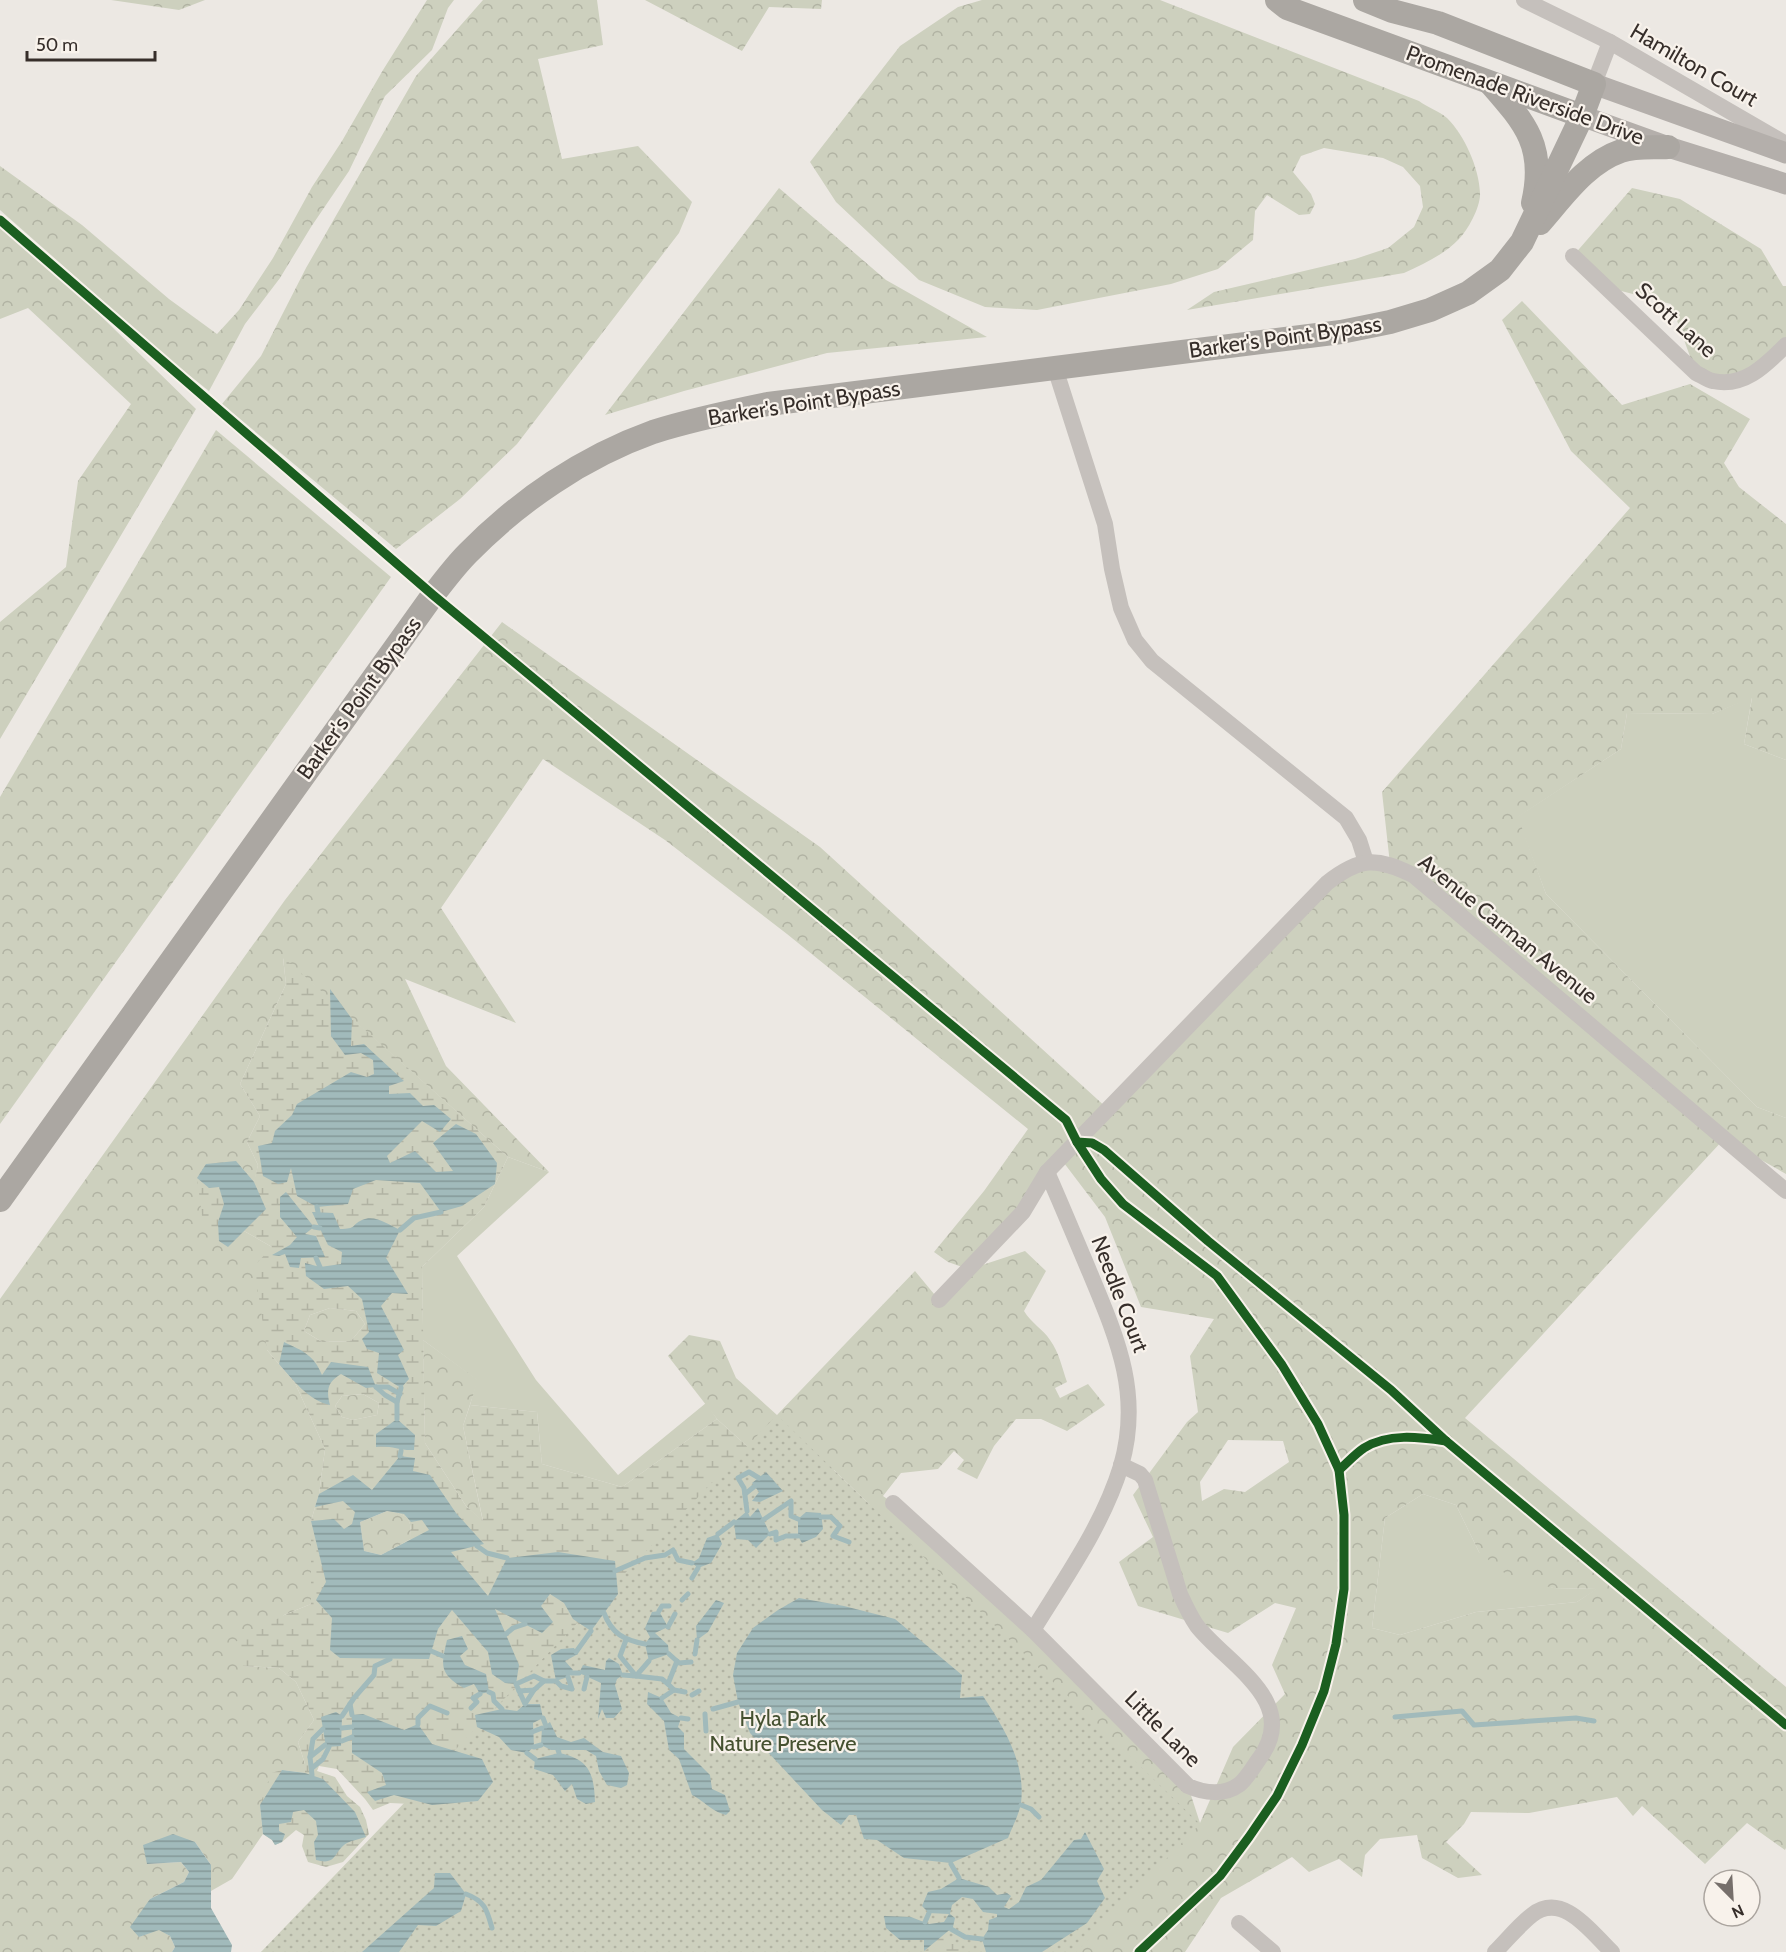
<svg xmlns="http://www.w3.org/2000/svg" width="1786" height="1952" viewBox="0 0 1786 1952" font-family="Cabin,sans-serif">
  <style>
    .grass { fill: #cdd0be }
    .forest { fill: url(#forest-crowns); fill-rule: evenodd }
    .wetland { fill: url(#wetland-marsh); fill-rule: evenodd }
    .park { fill: url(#park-dots) }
    .water { fill: url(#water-rules); fill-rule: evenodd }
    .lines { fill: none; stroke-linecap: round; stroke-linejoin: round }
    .stream { stroke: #a1babb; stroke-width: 5 }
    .minor { stroke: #c5c0bc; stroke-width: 16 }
    .major { stroke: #b4afab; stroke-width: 21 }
    .highway { stroke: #aba7a2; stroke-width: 24 }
    .cycleway-casing { stroke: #f8f2eb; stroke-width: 13 }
    .cycleway { stroke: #1b5e20; stroke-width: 9 }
    .labels { text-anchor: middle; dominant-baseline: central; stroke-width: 4.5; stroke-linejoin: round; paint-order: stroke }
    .street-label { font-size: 22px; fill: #362e2a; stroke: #f8f2eb }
    .park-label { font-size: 22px; fill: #455130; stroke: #f8f2eb }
  </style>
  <defs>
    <pattern id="forest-crowns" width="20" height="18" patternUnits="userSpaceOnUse" patternTransform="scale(1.5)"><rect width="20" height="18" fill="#cdd0be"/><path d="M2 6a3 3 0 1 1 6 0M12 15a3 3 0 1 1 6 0" fill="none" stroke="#b1b3a3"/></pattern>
    <pattern id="wetland-marsh" width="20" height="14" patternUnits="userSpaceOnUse" patternTransform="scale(1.5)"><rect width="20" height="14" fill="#cdd0be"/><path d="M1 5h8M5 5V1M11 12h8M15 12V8" fill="none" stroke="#b1b3a3"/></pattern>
    <pattern id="park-dots" width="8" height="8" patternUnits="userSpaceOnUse" patternTransform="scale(1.5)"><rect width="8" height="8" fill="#cdd0be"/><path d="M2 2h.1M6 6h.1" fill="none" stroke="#b1b3a3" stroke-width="1.8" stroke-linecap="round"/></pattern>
    <pattern id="water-rules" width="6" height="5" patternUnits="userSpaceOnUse" patternTransform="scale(1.5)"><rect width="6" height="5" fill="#a1babb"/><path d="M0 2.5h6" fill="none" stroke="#849898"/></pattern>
  </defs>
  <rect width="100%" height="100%" fill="#ece8e3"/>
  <g class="grass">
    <path d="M1752,697L1744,744L1786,760V1118L1757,1107L1546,894L1517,817L1621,749L1627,713L1712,714Z"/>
    <path d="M508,1157L549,1172L457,1256L536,1380L618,1475L706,1403L717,1419L622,1487L542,1464L537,1412L470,1405L477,1380L423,1340L422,1267L484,1207Z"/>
    <path d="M1423,1494L1456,1505L1479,1552L1553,1588L1597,1589L1577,1602L1476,1612L1400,1635L1372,1628L1385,1518Z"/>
  </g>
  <g class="forest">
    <path d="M111,0H205L179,10Z"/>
    <path d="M427,0H454L448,8L432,50L385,96L349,171L311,227L280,278L245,324L209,391L171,361L0,210V166L82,225L169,299L217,334L239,310L273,258L312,187L342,141L383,70Z"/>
    <path d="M483,0H597L603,45L538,59L562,159L638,146L692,202L679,233L517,444L460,499L396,549L222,404L261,356L306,268L416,76Z"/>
    <path d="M645,0H822L821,9L769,7L742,51Z"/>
    <path d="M982,0H1160L1419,101C1427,107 1439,111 1447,118C1465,136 1479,168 1480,193C1481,206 1468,230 1459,239C1444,255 1423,264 1404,273L1187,310L1214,292L1355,259L1388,248L1414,227L1423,207L1420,186L1403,167L1383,158L1324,148L1301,156L1293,172L1311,194L1315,204L1310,214L1299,215L1267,195L1255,211L1253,240L1218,269L1171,284L1037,310L985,307L919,280L836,202L810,162L900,46L958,7Z"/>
    <path d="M779,188L886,280L987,337L827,353L684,391L605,415Z"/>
    <path d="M1632,188L1680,199L1761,249L1783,286H1786V345L1734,382L1696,373L1671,304L1606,287L1573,256Z"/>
    <path d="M0,220L20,237L196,409L0,739V622L66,567L78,481L131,404L28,308L0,319Z"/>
    <path d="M1522,301L1622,405L1690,384L1750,419L1724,463L1739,487L1786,524V760L1744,744L1752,698L1712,714L1627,713L1621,749L1518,817L1546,894L1757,1107L1786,1118V1174L1724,1139L1465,1418L1786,1687V1848L1785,1850L1747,1823L1705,1864L1642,1806L1633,1816L1617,1797L1529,1813L1471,1812L1464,1824L1446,1842L1482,1875L1458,1878L1422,1858L1417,1835L1380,1839L1365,1855L1362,1877L1339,1859L1309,1872L1292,1857L1221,1898L1185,1952H1061L869,1504L834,1470L800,1494L717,1419L668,1356L689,1335L720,1341L736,1378L777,1415L915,1271L939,1300L968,1269L948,1262L934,1252L984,1191L1028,1129L787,934L665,840L543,759L441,908L516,1023L405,979L446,1066L549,1172L508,1157L283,958L286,984L240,1084L260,1116L247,1142L258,1165L244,1231L272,1247L267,1350L295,1383L325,1449L319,1494L311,1521V1604L284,1615L243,1666L279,1668L296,1682L314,1720L298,1742L305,1764V1773L282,1770L260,1805L263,1834L232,1879L211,1891V1865L195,1842L147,1864L181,1862L189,1872L184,1882L150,1899L139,1937L159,1929L170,1936L175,1947L172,1952H0V1299L285,900L502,622L820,847L1108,1109L1345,869L1390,864L1382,792L1630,508L1571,451L1502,320ZM1061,1159L1105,1217L1141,1307L1214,1319L1190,1356L1198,1412L1187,1422L1133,1495L1153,1537L1119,1562L1138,1606L1228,1633L1275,1603L1296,1608L1272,1665L1285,1694L1233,1747L1200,1823L1188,1786L893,1503L883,1496L901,1473L938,1469L954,1451L964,1460L957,1469L977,1479L994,1446L1016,1419H1041L1067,1431L1105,1405L1088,1384L1060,1398L1055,1388L1067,1382C1062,1368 1059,1352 1050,1340C1043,1329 1031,1323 1024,1311L1046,1271L1025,1251L970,1269ZM1228,1440L1283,1441L1289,1462L1245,1492L1224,1489L1202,1501L1200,1482ZM1423,1494L1456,1505L1479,1552L1508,1576L1553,1588L1596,1589L1577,1602L1476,1612L1400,1635L1372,1628L1385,1518Z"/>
    <path d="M216,430L391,577L0,1124V797Z"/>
    <path d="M330,1308L356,1311L365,1324L351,1341L322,1342L304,1331L310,1315Z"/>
    <path d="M423,1340L478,1380L463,1426L483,1522L466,1506L425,1443Z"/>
    <path d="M363,1394L379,1403L377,1415L353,1420L342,1417L335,1406L342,1396Z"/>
    <path d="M387,1511C408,1515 411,1516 411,1539L381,1555L364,1551L360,1522Z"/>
  </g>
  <path class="wetland" d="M283,957L508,1157L484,1207L422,1267L425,1443L466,1506L483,1521L463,1426L470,1405L537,1412L542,1464L622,1487L717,1419L800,1494L1061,1952H759L411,1804L390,1803L373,1810L365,1799L337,1769L319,1766L317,1771L335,1777L347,1796L360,1807L366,1820L369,1834L343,1862L326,1867L308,1862L302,1846L304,1835L296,1830L282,1842L275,1845L272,1840L263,1834L260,1805L271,1773L282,1770L305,1773V1764L298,1742L314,1720L296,1682L279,1668L243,1666L235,1642L284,1615L311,1604V1521L319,1494L325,1449L295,1383L267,1350L254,1266L272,1247L244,1231L228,1247L204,1231L197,1178L206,1164L236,1161L254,1181L258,1165L247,1142L260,1116L240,1084L286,984ZM330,1308L356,1311L365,1324L351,1341L322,1342L304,1331L310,1315ZM363,1394L379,1403L377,1415L353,1420L342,1417L335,1406L342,1396ZM386,1511C408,1515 411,1516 411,1539L381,1555L364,1551L360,1522Z"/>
  <path class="park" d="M777,1415L1200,1824L1076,1952H963L943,1933L924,1952H261Z"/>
  <g class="water">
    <path d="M330,989L352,1019L351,1046L364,1044L404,1081L389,1086V1094L410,1093L423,1106L434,1105L451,1119L440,1132L422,1121L387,1156L390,1163L415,1151L436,1172L453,1171L433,1143L456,1124L476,1134L497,1163L495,1184L462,1206L441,1212L420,1183L376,1180L353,1189L348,1204L317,1207L297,1196L291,1168L287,1182L278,1184L263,1176L258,1146L272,1143L275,1131L292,1115L297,1104L351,1072L367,1077L374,1074L373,1060L361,1053L345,1055L331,1036Z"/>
    <path d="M236,1161L254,1182L266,1209L228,1247L219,1241L218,1222L224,1204L219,1187L209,1188L197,1178L206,1164Z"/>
    <path d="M286,1192L314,1227L305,1234L316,1236L325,1257L301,1258L299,1268L290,1267L285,1254L279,1256L272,1255L290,1245L297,1237L280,1217V1197Z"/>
    <path d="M312,1212L333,1213L340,1229C357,1229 351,1225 362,1220C375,1214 389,1225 400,1230L386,1258L408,1294L392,1293L381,1306L404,1350L398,1355L409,1379L401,1388L377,1373L379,1353L367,1349L362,1339L369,1332L362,1299L348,1286L324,1289L306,1276L305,1263L320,1267L341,1264L342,1252L328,1245Z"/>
    <path d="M284,1342C303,1351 314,1355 322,1375L331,1362L368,1367L376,1387L366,1388L341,1374C328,1382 326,1389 330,1405C309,1401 292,1379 279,1364Z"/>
    <path d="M397,1419L415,1435L414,1450C400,1451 390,1445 376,1447V1434Z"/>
    <path d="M400,1456L415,1458L413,1471L430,1475L456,1513L484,1544L451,1552L488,1596L507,1558L558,1552L615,1561L618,1594L591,1631L573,1619L564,1603L550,1594L541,1606L553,1622L542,1633L495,1609L519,1665L516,1684L505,1683L492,1674L488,1652L452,1610L438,1629L429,1659L340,1658L330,1650L332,1618L316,1600L326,1582L311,1521L334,1519L344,1529L352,1524L355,1512L343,1501L315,1507L319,1494L353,1475L372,1490ZM387,1511L404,1514L411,1522L422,1520L429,1530L381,1555L364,1551L360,1522Z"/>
    <path d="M766,1472L783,1491L760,1502L752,1501L759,1492L752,1483Z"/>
    <path d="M758,1508L770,1534L756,1548L748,1540L736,1539L734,1522L747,1511L750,1517Z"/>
    <path d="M806,1512L821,1513L823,1529L816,1537L802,1543L798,1536V1519Z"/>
    <path d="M718,1534L722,1544L711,1563L698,1568L692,1563L699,1558L707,1538Z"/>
    <path d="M799,1598L844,1606L895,1619L962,1675L960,1698L983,1696C1004,1728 1026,1763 1021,1803C1019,1815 1012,1827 1008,1838L951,1863L904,1858L877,1840L864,1839L856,1815H849L841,1825L822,1810L750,1733L738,1702L733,1675L737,1653L753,1628L778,1610Z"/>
    <path d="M716,1600L724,1603L708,1632L697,1640L696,1626Z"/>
    <path d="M659,1611L668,1627L655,1633L668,1645L669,1654L649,1661L645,1644L650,1637L645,1628L652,1612Z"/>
    <path d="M462,1636L468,1649L460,1656L465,1665L486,1674L489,1692L480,1694L474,1684L464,1688C439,1674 441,1665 447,1640Z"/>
    <path d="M574,1648L578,1654L565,1661L573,1670L568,1677L556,1681L551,1655L561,1649Z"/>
    <path d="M609,1658L619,1664L623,1675L617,1679L615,1685L622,1709L614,1718H606L602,1709L598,1719L601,1683L579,1673L583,1665L605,1670L606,1661Z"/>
    <path d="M648,1692L662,1698L671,1713L681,1718L678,1727L684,1733V1749L710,1775L712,1789L725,1795L730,1811L726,1815C709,1810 706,1802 692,1795L679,1759L669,1750L664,1721L647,1704Z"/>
    <path d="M525,1704H540L543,1718L533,1723L534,1747L527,1753L511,1750L499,1737L477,1727L475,1715L502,1709L517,1711Z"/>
    <path d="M336,1712L342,1716L341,1746L326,1747L321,1717Z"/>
    <path d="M363,1714L404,1730L418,1724L432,1744L482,1759L493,1782L478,1801L432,1805L394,1795L375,1801L367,1792L386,1785L382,1773L352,1753V1715Z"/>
    <path d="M550,1722L557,1737L571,1742L584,1738L603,1752L621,1756L629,1773L627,1785L621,1788L607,1785L599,1771L596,1756L586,1750H551L541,1745L542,1728Z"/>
    <path d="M559,1753C589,1759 594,1773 595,1802L586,1804L577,1799L572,1784L565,1791L553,1775L534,1769L535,1759Z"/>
    <path d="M282,1770L305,1773L323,1779L355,1812L366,1837C360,1839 353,1840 347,1843C333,1851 338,1866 316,1860L314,1842L318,1835L316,1821L304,1810L293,1812L291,1822L279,1824V1831L285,1834L282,1842L275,1845L272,1840L263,1834L260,1805Z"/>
    <path d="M1085,1832L1104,1869L1097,1881L1105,1898L1087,1923L1042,1952H986L982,1939L988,1930L989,1920L997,1917V1914L983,1912L973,1899L962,1897L952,1905L950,1914L955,1918L953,1927L924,1951V1940H900L886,1928L884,1916L911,1917L929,1924L944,1922L949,1914L929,1913L922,1906L928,1892L941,1889L959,1878L989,1887L997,1895L1007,1893L1011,1896L1004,1907L1009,1909L1019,1902L1026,1887L1041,1880L1074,1840L1081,1839Z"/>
    <path d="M173,1834L195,1842L211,1865V1908L232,1945L231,1952H172L175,1947L170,1936L159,1930L139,1937L130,1927L150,1899L184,1882L189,1872L181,1862L147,1864L143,1845Z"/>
    <path d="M435,1873H450L466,1894L461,1911L436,1926L418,1925L399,1952H362L434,1888Z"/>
  </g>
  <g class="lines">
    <g class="stream">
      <path d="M317,1207L318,1212"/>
      <path d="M314,1227L320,1228"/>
      <path d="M400,1230L414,1218L441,1212"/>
      <path d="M316,1258L320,1267"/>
      <path d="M376,1387L385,1395L397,1402"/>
      <path d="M376,1387H388L400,1394"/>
      <path d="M397,1419V1402L401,1388"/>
      <path d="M400,1456L401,1451"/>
      <path d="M745,1494L755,1486"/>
      <path d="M747,1511L744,1488L738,1478L749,1472L759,1478"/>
      <path d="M821,1517H831L840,1526L833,1536L849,1542"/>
      <path d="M763,1520L791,1501V1516L798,1519"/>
      <path d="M718,1534L734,1522"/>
      <path d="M770,1534L776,1532V1540L786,1536H798"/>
      <path d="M477,1546L487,1553L507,1558"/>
      <path d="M615,1571L645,1558L665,1555L673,1550L678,1560L692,1563"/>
      <path d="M692,1578L698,1568"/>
      <path d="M682,1600L688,1594"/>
      <path d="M659,1611L662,1606H669"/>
      <path d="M604,1613C612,1634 624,1640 645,1644"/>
      <path d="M668,1627L675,1614"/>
      <path d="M506,1634L513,1628L525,1624"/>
      <path d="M626,1640L620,1656L636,1676L662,1679L668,1684"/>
      <path d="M431,1651L443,1656"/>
      <path d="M576,1652L591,1631"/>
      <path d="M669,1654L679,1663L691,1662"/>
      <path d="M695,1654L697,1640"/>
      <path d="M571,1673H579"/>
      <path d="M623,1675L636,1676L649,1661"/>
      <path d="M584,1689L587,1677"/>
      <path d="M534,1690L525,1704L516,1684L534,1676L544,1681"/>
      <path d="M674,1690L668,1684L677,1661"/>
      <path d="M519,1691L534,1690L544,1681H556L561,1686L572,1689L568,1677"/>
      <path d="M489,1692L493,1694L494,1701L502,1709"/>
      <path d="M692,1695L699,1691"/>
      <path d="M662,1698L674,1690L685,1692"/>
      <path d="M350,1704L352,1715"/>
      <path d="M471,1708L477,1702L473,1698L480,1694"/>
      <path d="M713,1709L738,1702"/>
      <path d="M705,1714L706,1731"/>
      <path d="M342,1716L354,1698L374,1675L375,1666L390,1659"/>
      <path d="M1395,1717L1462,1711L1474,1725L1576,1718L1594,1721"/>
      <path d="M543,1718L546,1726"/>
      <path d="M681,1718L688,1719"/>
      <path d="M418,1724V1718L430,1706L447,1713"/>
      <path d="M342,1728L352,1727"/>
      <path d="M532,1732L542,1728"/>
      <path d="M342,1741L352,1737"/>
      <path d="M534,1747L541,1745"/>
      <path d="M558,1750L559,1753"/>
      <path d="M527,1753L535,1759"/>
      <path d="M310,1757L313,1739L323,1729"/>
      <path d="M312,1768L323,1759L329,1747"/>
      <path d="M312,1775L310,1757L325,1745"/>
      <path d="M1021,1805L1031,1809L1039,1817"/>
      <path d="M951,1864L959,1878"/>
      <path d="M466,1894C485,1901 487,1910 492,1928"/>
      <path d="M925,1922L929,1913"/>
      <path d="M951,1929L965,1937L982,1939"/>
    </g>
    <g class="minor">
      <path d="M1524,0L1610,42L1786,144"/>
      <path d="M1594,84L1610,42"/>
      <path d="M1573,256L1696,373C1701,375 1707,380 1713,381C1744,388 1766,365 1786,345"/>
      <path d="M1055,368L1105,524L1112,569L1121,608L1135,640L1152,661L1346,818L1359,840L1366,862"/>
      <path d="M939,1300L1023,1212L1047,1172L1327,883C1360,857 1376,857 1413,875L1786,1191"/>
      <path d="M893,1503L1033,1630L1188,1786C1204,1793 1224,1796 1240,1784C1247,1778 1254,1766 1259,1759C1302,1702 1228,1665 1197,1626C1190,1616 1185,1605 1180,1594L1145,1480L1140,1474L1121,1465"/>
      <path d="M1033,1630C1065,1578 1103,1525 1121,1466C1142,1394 1117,1338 1090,1273C1076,1240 1062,1206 1047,1172"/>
      <path d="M1239,1923L1273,1952"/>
      <path d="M1495,1952C1507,1940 1518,1926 1532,1915C1563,1891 1591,1932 1612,1952"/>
    </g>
    <g class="major">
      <path d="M1594,84L1786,153"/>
      <path d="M1582,116L1668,147L1786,184"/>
    </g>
    <g class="highway">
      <path d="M1277,0L1287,8L1582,116"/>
      <path d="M1491,84C1526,124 1546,147 1533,203"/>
      <path d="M1540,223C1563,197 1586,163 1621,151C1635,146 1653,148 1668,147"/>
      <path d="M0,1200L433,595C444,581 455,566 468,553C519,501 583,457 653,432C691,420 729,412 768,404L1341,332L1390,322L1430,310L1468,293L1500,270L1522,242L1582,116L1594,84L1438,23L1392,11L1365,0"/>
    </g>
    <g class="cycleway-casing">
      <g id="cycleway">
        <path d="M0,220L433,595L1066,1120L1077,1142L1101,1179L1123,1204L1217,1276L1282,1365L1318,1424L1339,1470L1344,1515V1589L1336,1644L1324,1691L1302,1745L1277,1796L1249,1837L1220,1876L1139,1952"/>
        <path d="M1077,1142L1092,1143L1104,1150L1208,1241L1391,1390L1446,1441L1786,1725"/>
        <path d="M1339,1470C1347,1463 1355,1454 1364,1448C1388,1433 1419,1437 1446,1441"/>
      </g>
    </g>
    <use href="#cycleway" class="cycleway"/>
  </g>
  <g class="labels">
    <g class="street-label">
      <text transform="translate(1694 65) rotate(30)">Hamilton Court</text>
      <text transform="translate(1525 95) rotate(20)">Promenade Riverside Drive</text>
      <text transform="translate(1676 320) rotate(42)">Scott Lane</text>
      <text transform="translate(1285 337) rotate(-8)">Barker's Point Bypass</text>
      <text transform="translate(804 403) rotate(-9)">Barker's Point Bypass</text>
      <text transform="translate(359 698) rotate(-54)">Barker's Point Bypass</text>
      <text transform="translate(1508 929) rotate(39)">Avenue Carman Avenue</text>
      <text transform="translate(1120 1294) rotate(69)">Needle Court</text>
      <text transform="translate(1163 1729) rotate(45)">Little Lane</text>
    </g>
    <g class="park-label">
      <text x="783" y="1718">Hyla Park<tspan x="783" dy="25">Nature Preserve</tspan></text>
    </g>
  </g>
  <g transform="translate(1732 1898) rotate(156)"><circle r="28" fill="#f8f2eb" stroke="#aaa49e" stroke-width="1.5"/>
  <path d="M0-4.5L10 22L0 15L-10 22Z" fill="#766f6b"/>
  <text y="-9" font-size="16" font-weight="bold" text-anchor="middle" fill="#362e2a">N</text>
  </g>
  <path d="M27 51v9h128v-9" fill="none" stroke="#362e2a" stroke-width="3"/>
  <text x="36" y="51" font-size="18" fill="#362e2a" stroke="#f8f2eb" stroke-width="4.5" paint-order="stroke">50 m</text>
</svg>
